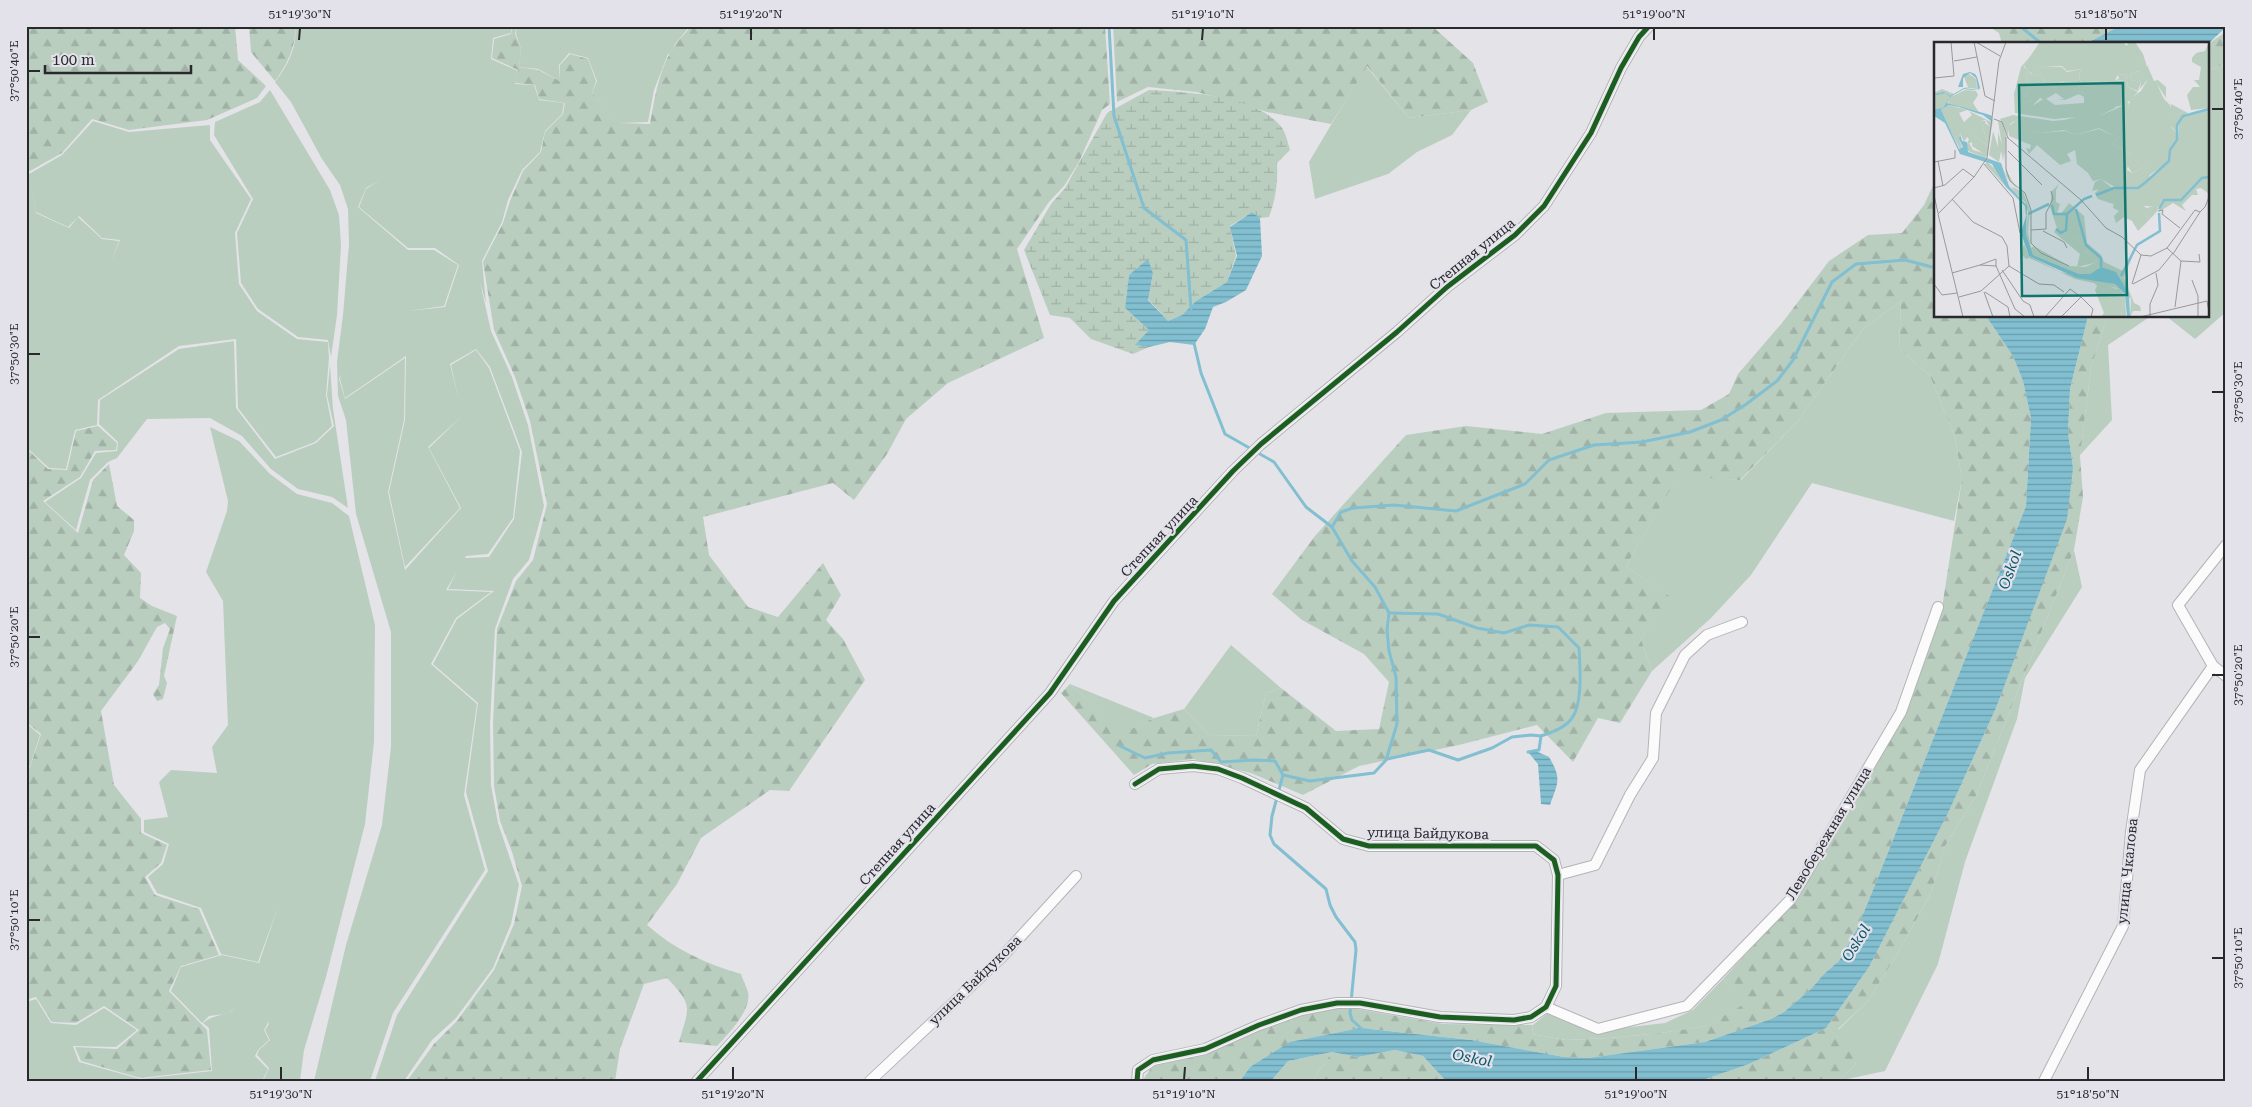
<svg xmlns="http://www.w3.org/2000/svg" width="2252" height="1107" viewBox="0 0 2252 1107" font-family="'Roboto Serif',serif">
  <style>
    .grass { fill: #bacec0; fill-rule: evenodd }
    .forest { fill: url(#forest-firs) }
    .wetland { fill: url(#wetland-marsh) }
    .water { fill: url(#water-rules) }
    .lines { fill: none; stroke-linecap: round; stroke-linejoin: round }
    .stream { stroke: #81bfd1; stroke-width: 3 }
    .minor-casing { stroke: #b4b3b6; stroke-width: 12 }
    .minor { stroke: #fbfbfc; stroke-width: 10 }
    .cycleway-casing { stroke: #e3e1ea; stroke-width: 8 }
    .cycleway { stroke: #1b5e20; stroke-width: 5 }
    .ticks { fill: none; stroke: #29282c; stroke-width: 2 }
    .labels { text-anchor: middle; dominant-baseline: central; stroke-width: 4.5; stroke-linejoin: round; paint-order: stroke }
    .street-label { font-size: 14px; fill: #29282c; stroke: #e3e1ea }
    .water-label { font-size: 15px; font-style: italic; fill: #085667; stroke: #e3e1ea }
    .inset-river { fill: none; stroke: #81bfd1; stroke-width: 2.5 }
    .inset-road { fill: none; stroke: #99989d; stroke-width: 1 }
    .view { fill: #0f766e; fill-opacity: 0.15; stroke: #0f766e; stroke-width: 2.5 }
    .inset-edge { fill: none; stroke: #29282c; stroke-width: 2.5 }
    .neatline { fill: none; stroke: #29282c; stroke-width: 2 }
    .ticks-label { font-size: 12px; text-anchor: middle; fill: #29282c }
  </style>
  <defs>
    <pattern id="forest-firs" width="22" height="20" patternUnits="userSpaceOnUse" patternTransform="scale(1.25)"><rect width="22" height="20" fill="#bacec0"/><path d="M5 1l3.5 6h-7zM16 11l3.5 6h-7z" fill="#a0b1a5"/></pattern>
    <pattern id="wetland-marsh" width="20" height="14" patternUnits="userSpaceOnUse" patternTransform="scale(1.25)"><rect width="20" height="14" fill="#bacec0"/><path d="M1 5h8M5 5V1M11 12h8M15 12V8" fill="none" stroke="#a0b1a5"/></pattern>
    <pattern id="water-rules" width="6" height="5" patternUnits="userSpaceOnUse" patternTransform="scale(1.25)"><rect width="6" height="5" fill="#81bfd1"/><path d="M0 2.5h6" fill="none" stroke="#6a9baa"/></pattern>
  </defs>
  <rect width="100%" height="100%" fill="#e4e3e8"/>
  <g class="grass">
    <path d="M295,26H512L511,33L493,38L491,59L518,71L515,84L534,85L539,100L564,103L562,114L545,131L540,152L522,170L508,200L502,222L482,261L486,303L480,282L491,331L512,377L528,425L544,506L529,560L513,579L495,629L490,724L491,785L498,823L519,885L511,924L493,968L456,1018L432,1040L404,1081H375L397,1015L488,871L466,792L478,703L433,664L457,619L494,591L448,589L457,571L446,590L491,592L456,618L431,664L477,704L464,795L485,870L393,1013L370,1081H314L346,945L382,825L391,747V632L356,514L346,420L338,396L337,362L343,315L349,244L348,209L340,185L322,159L291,102L275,82C287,67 298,47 295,26ZM380,180L366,189L359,207L408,248H435L459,265L445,307L408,311L444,306L458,265L434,250H408L358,207L366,188ZM476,349L490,367L522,452L514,519L489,557L465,558L466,556L488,554L513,518L520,451L489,368L476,350L451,365L459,400L450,364ZM406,356L405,420L389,492L405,567L460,508L428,447L462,416L429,448L461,508L405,570L388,492L404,420L405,358L345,399L339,379L341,374L340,379L345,398Z"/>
    <path d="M517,26H690L675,44L670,54H668L654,90L648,122L619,123L592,93L597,81L588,58L569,53L559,65L560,81L538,69L519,67L521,49L516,34Z"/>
    <path d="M2226,63V312L2195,339L2166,316H2208V71Z"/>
    <path d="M1366,66L1409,118L1471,110L1452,135L1417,152L1388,174L1315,199L1309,162Z"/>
    <path d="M270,90L330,190L339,215L341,245L337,315L331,357L328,340L298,337L258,309L241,283L237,233L253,199L214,135L215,122L260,102Z"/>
    <path d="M93,121L129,132L210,125V140L251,199L235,233L239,284L257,311L297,339L328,342L329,358L326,395L332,426L315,442L276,457L238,408L236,339L179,346L98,400L97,425L75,430L66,469L49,468L26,447V437L29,431L26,427L29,383L26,384V170L29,174L62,155ZM30,178L36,212L68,227L79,216L102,238L120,240L111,262L119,241L102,239L78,217L69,228L36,213Z"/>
    <path d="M1901,301L1899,348L1930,376L1955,437L1962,479L1954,521L1812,483L1751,575L1711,618L1652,671L1641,639L1668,596L1626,566L1678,475L1741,480L1797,422L1863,329Z"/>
    <path d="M2107,316H2151L2108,345L2112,420L2080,455L2091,368Z"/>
    <path d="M234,341L236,408L275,459L316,443L334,426L327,395L330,365L333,409L348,508L332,497L298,489L271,469L242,436L210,418L147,419L117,458L108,462L90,480L76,530L45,502L81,478L96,453L117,451L118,442L99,424L100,400L179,349Z"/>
    <path d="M210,427L239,441L270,474L297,494L332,503L349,516L375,625L374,742L365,824L326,977L304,1050L300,1081H263L269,1068L257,1055L259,1050L270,1040L265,1030L269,1024L267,1020L268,1023L264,1030L269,1040L258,1050L255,1056L268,1069L262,1081H26V1002L36,999L51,1023L76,1025L104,1008L137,1030L116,1047L73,1046L79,1062L140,1079L212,1071L209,1028L203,1023C213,1014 224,1017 236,1008L225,1014L209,1016L202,1023L171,991L181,967L222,955L259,963L278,907L258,962L221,954L201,908L157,893L148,877L163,864L169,844L144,832V820L168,817L159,782L171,770L217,773L212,747L228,725L223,601L206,572L227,511L228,501Z"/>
    <path d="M2074,550L2082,587L2025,678L2017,719L1965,862L1938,964L1885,1071L1838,1081L1856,1064L1838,1030L1868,1001L1899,951L1931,893L1945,846L1976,796Z"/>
    <path d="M1231,645L1281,688L1266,693L1256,736L1209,735L1184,709Z"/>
    <path d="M1070,684L1154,718L1123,734Z"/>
    <path d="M26,723L40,735L30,766L26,768Z"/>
    <path d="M1723,979L1744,1005L1707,1026L1661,1033L1609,1038L1566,1040L1532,1034L1533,1025L1550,1011L1596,1031L1665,1023L1693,1010Z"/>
    <path d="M1332,1052L1312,1081H1271L1288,1061Z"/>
  </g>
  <g class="forest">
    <path d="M26,26H235L238,60L266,86L257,98L207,120L129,130L92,119L62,153L30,171L26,168Z"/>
    <path d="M249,26H295C297,45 286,67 275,81L251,52Z"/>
    <path d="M513,26H517L515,34L521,49L519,67L538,70L560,81V65L570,54L588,59L596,81L592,93L620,123L650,124C655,97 659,68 675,45C680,38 686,33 691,26H1105L1110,104L1102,110L1079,162L1064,186L1049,202L1017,249L1044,338L948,383L906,419L887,454L854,500L833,483L703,517L709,555L748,607L778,617L823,563L841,595L826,620L843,639L865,680L789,791L770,790L701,838L677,884L647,925C674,949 706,964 741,974C743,980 746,986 748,992C752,1010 728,1034 717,1046L679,1042C689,1007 694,1006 667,978L644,984L620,1049L615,1081H407L434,1044L457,1021L494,970L514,924L522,886L512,852L500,821L494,786L493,724L497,629L516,581L533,560L547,504L530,421L515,377L494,330L483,262L503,223L510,201L523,171L541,152L545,132L563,114L565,103L539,99L535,85L515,83L518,70L492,58L494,39L511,34Z"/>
    <path d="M1113,26H1432L1473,63L1488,102L1471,110L1409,118L1367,66L1331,124L1267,112L1225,99L1196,92L1148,87L1117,102Z"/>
    <path d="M1988,26H2120L2085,44H2002L1999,33Z"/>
    <path d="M2226,32V63L2208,71V44Z"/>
    <path d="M1936,179V316H1986L2013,356L2023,381L2031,418L2026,506L1875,885L1857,929L1839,961L1824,974L1811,989L1784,1012L1771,1019L1705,1042L1588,1058L1564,1057L1471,1040L1360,1028L1306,1039L1250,1067L1240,1081H1142L1154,1064L1206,1054L1263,1027L1304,1014L1340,1006L1443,1024L1533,1025L1532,1034L1566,1040L1609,1038L1661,1033L1706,1026L1743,1005L1723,979L1793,903L1906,711L1942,608L1962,479L1955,437L1930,376L1899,348L1901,301L1863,329L1797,422L1740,480L1678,476L1626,566L1669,596L1641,639L1652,671L1620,723L1598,718L1573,762L1537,725L1459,745L1359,766L1303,795L1251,773L1193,759L1152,764L1134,775L1061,693L1070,684L1123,733L1154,718L1184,709L1209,735L1256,736L1266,693L1281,688L1336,731L1379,729L1389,682L1364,654L1302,620L1272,594L1315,536L1406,435L1466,426L1542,434L1606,413L1701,410L1729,394L1738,374L1782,323L1829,261L1868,235L1902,233L1924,205Z"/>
    <path d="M2088,316H2107L2091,368L2080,456L2083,497L2074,550L1976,796L1945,846L1931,893L1899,951L1868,1001L1838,1029L1846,1040L1856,1064L1838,1081H1700L1749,1064L1826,1028L1869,967L1949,811L1996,708L2029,618L2073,468L2068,432L2070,389Z"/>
    <path d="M98,426L117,443L116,450L95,451L80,477L43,501L78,533L93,480L109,464L117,506L134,520V531L124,555L141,573L140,598L152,606L177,616L164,676L167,683L163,699L157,701L153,694L159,685L163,648L170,629L165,623L157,627L138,661L101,711L114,785L141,819V833L167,845L161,863L145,877L155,895L199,909L219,955L181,966L169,991L207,1030L211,1070L140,1078L81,1061L75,1047L117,1049L139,1030L104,1006L76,1023L52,1022L36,997L26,1000V769L30,767L41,734L26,722V448L48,469L67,470L76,431Z"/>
    <path d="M1395,1050L1423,1056L1445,1080L1450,1081H1312L1332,1052L1358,1057Z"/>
  </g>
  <path class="wetland" d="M1149,90C1187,92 1258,95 1282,128C1286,134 1288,143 1290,150L1277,163C1278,182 1276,198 1269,217L1260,218L1252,212L1230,226L1236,256L1227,282L1196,301L1182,315L1168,321L1148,299L1153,273L1148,260L1129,275L1125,308L1149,330L1136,345L1149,347L1133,354L1091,339L1070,318L1050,315L1024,250L1051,204L1065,188L1107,113Z"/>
  <g class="water">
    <path d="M2120,26H2226V27L2208,44H2085Z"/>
    <path d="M1252,212L1260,218L1262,256L1246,290L1226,302L1213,307L1205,329L1194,345L1170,342L1149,347L1135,345L1149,330L1125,308L1129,275L1148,259L1153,273L1148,300L1168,321L1182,315L1196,301L1227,282L1237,256L1230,227Z"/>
    <path d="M1986,316H2088L2070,389L2068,432L2073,468L2067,519L1996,708L1949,811L1869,967L1826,1028L1749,1064L1700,1081H1450L1445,1080L1423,1056L1395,1050L1358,1057L1332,1052L1288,1061L1271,1081H1240L1250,1067L1290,1042L1360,1028L1471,1040L1564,1057L1588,1058L1705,1042L1771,1019L1784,1012L1811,989L1824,974L1839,961L1857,929L1875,885L2026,506L2031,418L2023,381L2013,356Z"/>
    <path d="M1528,752H1538L1549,757C1562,779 1558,782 1550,805L1541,804L1538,764Z"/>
  </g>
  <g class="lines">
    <g class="stream">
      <path d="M1109,26L1114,116L1144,208L1186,240L1191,309"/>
      <path d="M2020,26L2042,44"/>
      <path d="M1194,343L1201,373L1225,434L1274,462L1306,507L1332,527L1352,561L1375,587L1389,613L1387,630L1389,651L1396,677L1397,724L1386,760L1374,773L1310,781L1283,775"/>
      <path d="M1332,527L1341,512L1353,508L1394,505L1456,511L1525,484L1549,460L1594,445L1642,442L1690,432L1721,420L1745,405L1777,381L1793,360L1832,282L1856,264L1905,260L1936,268"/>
      <path d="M1389,613L1438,614L1477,628L1504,633L1529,625L1558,627L1579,648C1580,666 1583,703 1572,718C1565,728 1552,732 1541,736"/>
      <path d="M1120,746L1145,758L1168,753L1211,750L1221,762L1254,760L1275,761L1283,775L1272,816L1270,835L1274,844L1326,889L1330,905L1336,917L1355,942L1356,950L1350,1013L1352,1020L1363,1030"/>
      <path d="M1387,759L1429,750L1458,760L1492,748L1512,737L1531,735L1541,736L1539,750L1528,752"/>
    </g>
    <g class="minor-casing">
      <g id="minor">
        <path d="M2226,545L2178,605L2213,666L2226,676"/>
        <path d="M1135,784L1159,769L1193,766L1218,769L1242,778L1306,808L1343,839L1369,846H1536L1554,860L1558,875L1556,986L1546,1007L1531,1017L1514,1020L1440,1017L1360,1003H1337L1301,1010L1259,1025L1205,1049L1153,1060L1138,1070L1137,1081"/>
        <path d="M1558,875L1595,865L1630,795L1653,758L1656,713L1685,655L1707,635L1742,622"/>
        <path d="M1546,1007L1598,1029L1687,1006L1791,899L1901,712L1938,607"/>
        <path d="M697,1081L1050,693L1114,601L1233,471L1261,444L1397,332L1447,287L1515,235L1544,206L1591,133L1621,68L1639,37L1649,26"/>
        <path d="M870,1081L1002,957L1076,876"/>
        <path d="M2044,1081L2123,926L2131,832L2140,770L2213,666"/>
      </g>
    </g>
    <use href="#minor" class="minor"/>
    <g class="cycleway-casing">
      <g id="cycleway">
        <path d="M1135,784L1159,769L1193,766L1218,769L1242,778L1306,808L1343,839L1369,846H1536L1554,860L1558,875L1556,986L1546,1007L1531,1017L1514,1020L1440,1017L1360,1003H1337L1301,1010L1259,1025L1205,1049L1153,1060L1138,1070L1137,1081"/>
        <path d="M697,1081L1050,693L1114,601L1233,471L1261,444L1397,332L1447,287L1515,235L1544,206L1591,133L1621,68L1639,37L1649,26"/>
      </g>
    </g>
    <use href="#cycleway" class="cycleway"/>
  </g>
  <path class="ticks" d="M299,40L300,28M751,40V28M1202,40L1203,28M1654,40V28M2106,40V28M28,71H40M2212,109H2224M28,354H40M2212,392H2224M28,637H40M2212,675H2224M28,920H40M2212,958H2224M281,1080V1067M733,1080V1067M1184,1080L1185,1067M1636,1080V1067M2088,1080V1067"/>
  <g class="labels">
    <g class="street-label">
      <text transform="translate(1472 254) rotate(-39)">Степная улица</text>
      <text transform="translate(1159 536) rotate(-47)">Степная улица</text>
      <text transform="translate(1428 833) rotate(1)">улица Байдукова</text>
      <text transform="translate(1828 833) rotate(-59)">Левобережная улица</text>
      <text transform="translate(897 844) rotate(-48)">Степная улица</text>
      <text transform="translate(2127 871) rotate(-84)">улица Чкалова</text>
      <text transform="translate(975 980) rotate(-44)">улица Байдукова</text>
    </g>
    <g class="water-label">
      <text transform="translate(2010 570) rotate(-70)">Oskol</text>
      <text transform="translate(1856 943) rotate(-58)">Oskol</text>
      <text transform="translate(1472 1058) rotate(11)">Oskol</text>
    </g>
  </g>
  <g transform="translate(1934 42)">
    <rect width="275" height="275" fill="#e4e3e8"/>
    <path d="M95,16L90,25L98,32L109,24L128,25L133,30L147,27L145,35L148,44H153L150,40L173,39L181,66L165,74L182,67L194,66L196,59L191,60L189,39L181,37H185L184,33L192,32L194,45L204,50L199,55L207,49L214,37L206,47L207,40L197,38L196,33L204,29L213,33V23L220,39L224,38L232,45V56L223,42L230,57L236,63V67L237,62L254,71L250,73V69L241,75V84L237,85L243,91V98L236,108L235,119L216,133L210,125L198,131L193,123L197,112L178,102L184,96L183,90L180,94L165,86L142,93L130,88L106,91L80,79L76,82L74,93L66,77L79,73L119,79L130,78L142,75L120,77L81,71L80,52L87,25ZM92,29L100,34L107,32L111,41L120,46L129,39L146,41L145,48L149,51L147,52L142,46L139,49L150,55V61L121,63L111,56L100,63L96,58L89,62V50L92,55L95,46ZM58,74L59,78L53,114L38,104L39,93L54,104L47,79H52L51,81L55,84ZM64,79L68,81L72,93L71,126L84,149L72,134L70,110L69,119L67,109L65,120L55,113L59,89L64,105V90L68,103ZM223,163L224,168L217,176L209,173V164L213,166ZM138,195L147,199L152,210L164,220L143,225L146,212L128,197ZM149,237L170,242L185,248L189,260L187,275H167L170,271L161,248L163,244L160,240Z" fill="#bacec0" fill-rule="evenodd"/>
    <path d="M106,0H189L193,4L194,0H201L209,12L215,31L213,34L204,29L196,33L197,38L207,40L204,49L194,45L192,32L184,33L181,38L189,39V53L195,62L194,66L186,69L182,67L190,63L180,65L173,39L150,40L153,44H148L145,35L147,27L133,29L128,24H109L99,32L93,28L90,23ZM275,0V66L257,68L253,53L259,45H266L260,38H265L267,25L258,20V16L262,11L271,9ZM92,29L100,34L107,32L111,41L120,46L130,39L146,41L145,48L149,51L147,52L142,46L139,49L145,52L131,58L123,57H130L122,51L110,58L106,56L99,63L96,58L89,62V50L92,55L95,46ZM35,32L42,37L43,47L29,45H34L30,35ZM8,47L20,52L9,66L0,67V51ZM31,48L42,49L44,53L39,61L46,72L14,61L17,55ZM15,63L33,68L25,71L30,80L38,73L35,69L57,80L55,84L52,78L47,79L54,104L39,93L40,100L35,101L39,108L52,112V116L34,109L32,105L35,97L33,95L30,100L26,91L25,97L28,105L26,107L6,69ZM275,67L274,151L267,146L262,147L264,153H258L248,163L252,169L239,161L225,170L228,160L232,157L228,158L225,165L210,164L209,173L217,176L204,189L198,179L190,175L182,181L180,174L185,169L179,166L181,145L167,137L159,139L154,131L143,122L141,108L133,112L137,119L126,123L103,103L95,112L92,106L96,107L97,103L75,94V84L81,79L106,91L131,89L142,93L165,87L180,94L182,89L186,87L189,89L184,90V96L178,102L197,112L193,128L198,131L210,125L216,132L215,136L236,119L237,108L244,99L245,80L243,91L237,84H241V75L250,69V74ZM53,120L65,130L72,145L85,159L51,122ZM71,134L78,145L89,150L96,168L94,190L97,206L100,204L135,224L151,225L163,220L147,205V199L138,195L136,199L128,197L120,190L123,186L116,165L118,149L125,142L122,148V160L126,162L123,172H127L135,161L150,174L153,201L167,213L170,220L189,229L201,208L190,236L200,261L206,264L207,269H199L196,275L197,257L167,225L156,232H145L99,213L92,192L94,170L91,160L81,151ZM90,202L95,214L126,230L181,242L191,253L192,275H187L189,260L183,246L141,237L95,216L92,217L87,212Z" fill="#bacec0"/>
    <path d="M167,137L182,149L179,162L164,157L161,151L165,147L158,149L161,140Z" fill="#bacec0"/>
    <path d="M36,30L41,32L43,35L46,46L44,48H39L30,47L16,55L13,61L53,72L58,74L57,79L49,73L25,65L15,63L7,68L25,107L29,105L25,97L26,92L28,99L33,100L34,110L67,121L75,144L93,164L92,192L99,213L145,232H156L167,225L182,230L195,252L196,275H193L191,252L181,242L143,236L95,214L87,191L92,174L91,164L72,145L58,122L26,112L11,81L0,74V67L9,66L16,55L11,51L3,53L0,52L10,50L16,54L30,46L44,48L42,36L36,31L29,36V45H24L29,32Z" fill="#81bfd1"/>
    <path class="inset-river" d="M162,153L180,146H204L212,140L235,119L236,108L243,98V83L249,74L275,67M118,163L120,172H133L150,157L158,154M142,167L152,203L167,216V225M225,167L230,158H247L268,136L275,135M94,172L115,162M122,187L127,191L132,188L133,173M187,234L203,203L226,189L225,171"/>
    <path class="inset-road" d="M40,0L51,54L61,59M42,0L66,14M20,19L43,15M0,36L20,34L17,0M60,77L68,80L74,96L147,158L172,186L188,195L207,213M72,95V127L76,139L91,151L97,168V188L112,187V171L119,157L117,149M74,109L108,143M4,119L9,144M0,120L21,116V108M50,122L79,156L86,191M0,146L11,143L29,127L40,135M0,153L4,171M18,157L39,180L68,195L73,204L75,224L105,242L120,243L130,250M224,169L229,168L228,172L246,186M97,188V201L107,211L135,224M109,189L130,200L133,206M233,206L247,219L266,220L265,212M239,212L266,170M46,223L62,217V224M68,228L89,259L96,263L100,275M18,231L46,223L62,224L81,267L91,275M258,238L264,254V275M0,242L8,253L23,251M198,242L207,213L217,214L233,206L261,168L266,170L271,165L275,155M199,242L225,228L239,211M50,250L59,275M51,250L74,265L76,275M25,255L47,249L75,224M147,255L159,267L157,275M241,265L247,219M29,275L4,172L40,135L53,116L65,19L72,0M111,275L136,247L147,255L127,275M206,275L273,259L275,270M216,275V262L224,243L222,231"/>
    <path class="view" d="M189,41L193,253L88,254L85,43Z"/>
    <rect width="275" height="275" class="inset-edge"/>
  </g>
  <rect width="2252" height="1107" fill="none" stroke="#e3e1ea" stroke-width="55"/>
  <path d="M45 65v8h146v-8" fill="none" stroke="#29282c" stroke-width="2.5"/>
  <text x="52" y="65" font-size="15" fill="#29282c" stroke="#e3e1ea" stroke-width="4" paint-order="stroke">100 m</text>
  <rect x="28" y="28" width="2196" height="1052" class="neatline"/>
  <g class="ticks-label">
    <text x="300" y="18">51°19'30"N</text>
    <text x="751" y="18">51°19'20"N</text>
    <text x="1203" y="18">51°19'10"N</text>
    <text x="1654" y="18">51°19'00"N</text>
    <text x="2106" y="18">51°18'50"N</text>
    <text transform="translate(14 71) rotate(-90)" y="4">37°50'40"E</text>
    <text transform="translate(2238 109) rotate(-90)" y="4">37°50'40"E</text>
    <text transform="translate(14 354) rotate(-90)" y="4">37°50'30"E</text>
    <text transform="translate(2238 392) rotate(-90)" y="4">37°50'30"E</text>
    <text transform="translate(14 637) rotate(-90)" y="4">37°50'20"E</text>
    <text transform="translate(2238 675) rotate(-90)" y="4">37°50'20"E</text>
    <text transform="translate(14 920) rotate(-90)" y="4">37°50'10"E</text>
    <text transform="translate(2238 958) rotate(-90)" y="4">37°50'10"E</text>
    <text x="281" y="1098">51°19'30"N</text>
    <text x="733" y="1098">51°19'20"N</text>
    <text x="1184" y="1098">51°19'10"N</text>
    <text x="1636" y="1098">51°19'00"N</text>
    <text x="2088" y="1098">51°18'50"N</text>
  </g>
</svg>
